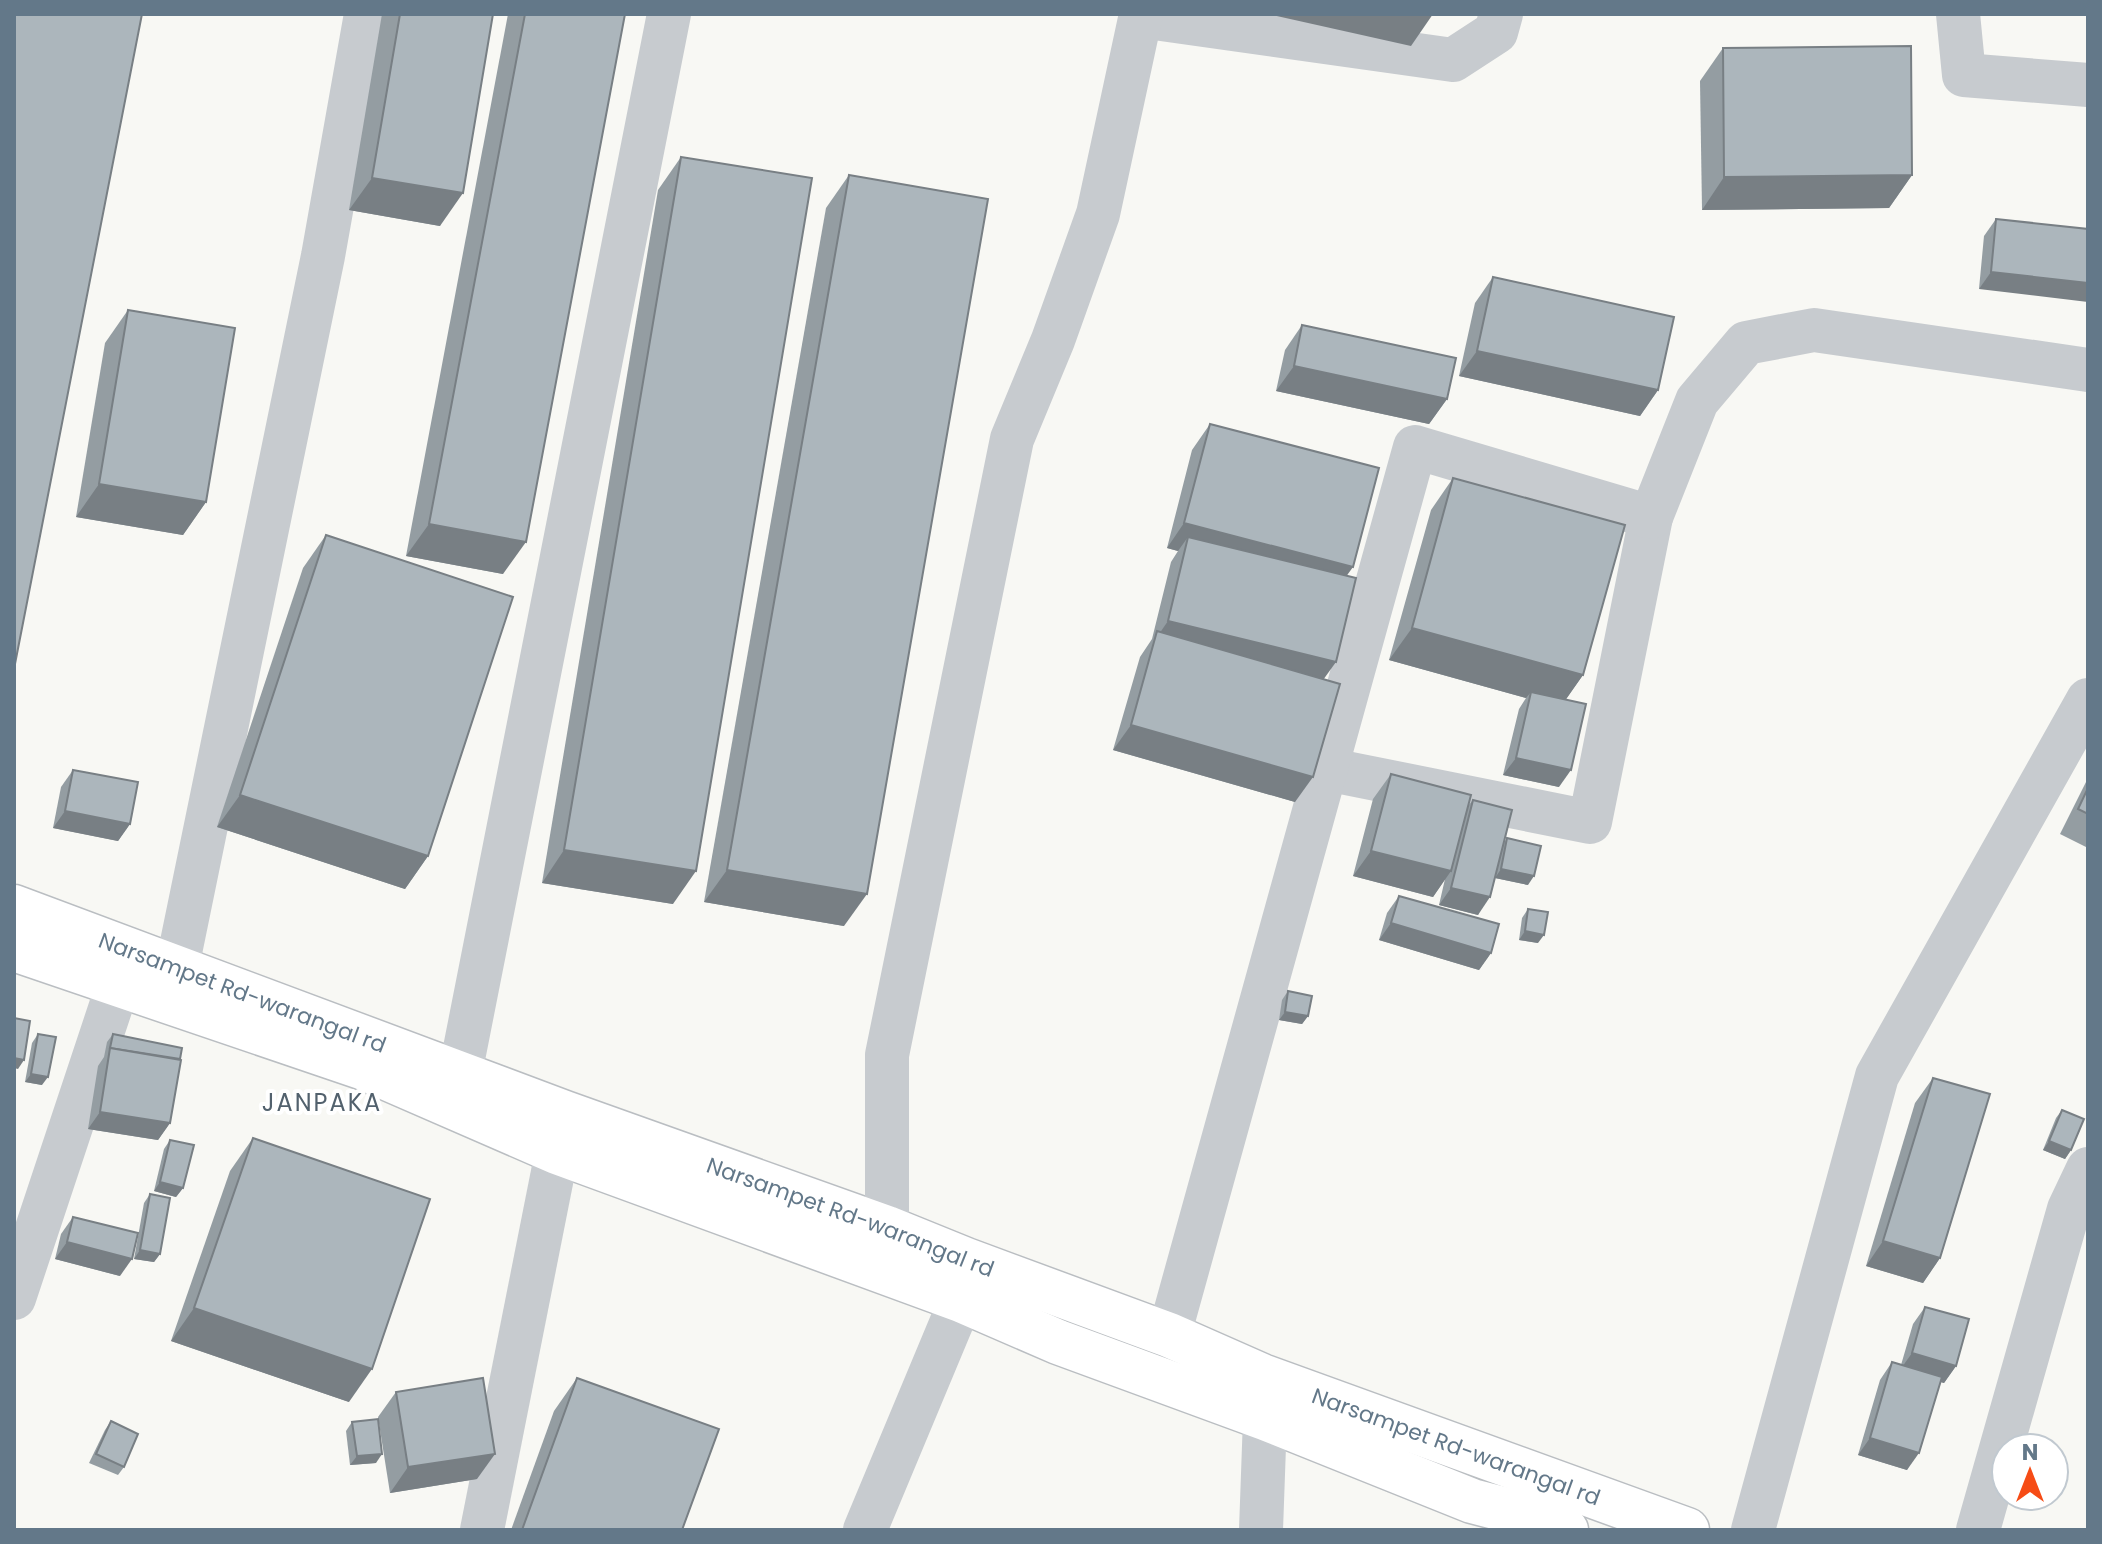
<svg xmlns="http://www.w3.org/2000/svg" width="2102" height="1544" viewBox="0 0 2102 1544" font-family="Poppins,sans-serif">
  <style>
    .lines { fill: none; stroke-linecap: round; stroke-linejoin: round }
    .major-casing { stroke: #babec2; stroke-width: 47 }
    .minor { stroke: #c7cbcf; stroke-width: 44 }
    .major { stroke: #fff; stroke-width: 44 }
    .wall { fill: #949da2 }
    .shaded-wall { fill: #787f84 }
    .building { fill: #acb6bc; stroke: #787f84; stroke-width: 2 }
    .labels { text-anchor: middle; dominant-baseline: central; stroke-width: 8; stroke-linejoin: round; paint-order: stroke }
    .street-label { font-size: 22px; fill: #637889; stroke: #fff }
    .neighbourhood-label { font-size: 24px; letter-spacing: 2px; fill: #52616d; stroke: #fff }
  </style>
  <rect width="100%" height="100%" fill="#f8f8f4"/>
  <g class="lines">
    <g class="major-casing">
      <g id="major">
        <path id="s1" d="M14,907L565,1113L887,1228L966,1260L1169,1335L1262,1376L1687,1530"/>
        <path d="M14,949L364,1068L557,1152L961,1300L1058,1342L1265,1418L1472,1501L1526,1515L1566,1530"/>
      </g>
    </g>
    <g class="minor">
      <path d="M1958,14L1964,75L2088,85"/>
      <path d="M1140,16L1453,60L1496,32L1501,14"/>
      <path d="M1326,769L1590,822L1651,517"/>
      <path d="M177,967L323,256L366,14"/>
      <path d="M460,1074L669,14"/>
      <path d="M887,1228V1055L1012,439L1053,340L1098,214L1141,14"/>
      <path d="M14,1298L118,985"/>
      <path d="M1169,1335L1415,447L1651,517L1697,401L1746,343L1814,330L2088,370"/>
      <path d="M482,1530L557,1152"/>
      <path d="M865,1530L961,1300"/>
      <path d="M1261,1530L1265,1418"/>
      <path d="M1753,1530L1877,1076L2088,700"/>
      <path d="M1978,1530L2069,1209L2088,1169"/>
    </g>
    <use href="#major" class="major"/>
  </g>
  <g class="wall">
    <path d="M382,14H493L440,226L349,210Z"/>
    <path d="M508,14H625L503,574L406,556Z"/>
    <path d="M1723,48L1912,175L1889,208L1702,210L1700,81Z"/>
    <path d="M681,157L673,904L542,883L658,190Z"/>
    <path d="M849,175L844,926L704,902L826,208Z"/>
    <path d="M1996,219L2088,229L1979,289L1984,236Z"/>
    <path d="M1493,277L1658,390L1640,416L1459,376L1475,303Z"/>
    <path d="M128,310L206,502L183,535L76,517L105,343Z"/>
    <path d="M1302,325L1447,399L1429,424L1276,391L1285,350Z"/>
    <path d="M1210,424L1347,575L1295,802L1113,750L1140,657L1152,639L1171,562L1178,551L1167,548L1192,450Z"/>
    <path d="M1453,478L1583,675L1565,700L1559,787L1503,775L1519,709L1526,698L1389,660L1431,510Z"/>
    <path d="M326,535L428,856L405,889L217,827L303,568Z"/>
    <path d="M73,770L130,824L118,841L53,828L61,787Z"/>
    <path d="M1391,774L1467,807L1473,800L1503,844L1507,838L1528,885L1495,878L1478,915L1439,905L1445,879L1433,897L1353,876L1373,799Z"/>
    <path d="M2088,778V848L2060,834Z"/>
    <path d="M1399,896L1491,953L1479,970L1379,940L1387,913Z"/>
    <path d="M1528,909L1538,943L1519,940L1522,918Z"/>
    <path d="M1288,991L1308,1016L1302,1024L1279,1020L1282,1000Z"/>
    <path d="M38,1034L42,1085L25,1082L32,1043Z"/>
    <path d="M113,1034L170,1123L158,1140L88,1129L98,1066L104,1057L107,1042Z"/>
    <path d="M1933,1078L1940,1258L1923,1283L1866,1266L1915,1103Z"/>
    <path d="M2062,1110L2071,1150L2065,1159L2043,1150L2056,1118Z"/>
    <path d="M253,1138L349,1402L171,1341L230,1171Z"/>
    <path d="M170,1140L183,1188L176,1197L154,1191L164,1149Z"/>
    <path d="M150,1194L160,1254L154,1262L134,1259L144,1203Z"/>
    <path d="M73,1217L120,1276L55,1259L61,1234Z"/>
    <path d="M1925,1307L1956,1366L1944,1383L1941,1382L1907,1470L1858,1455L1880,1380L1892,1362L1901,1365L1913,1324Z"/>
    <path d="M577,1378L682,1530H511L554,1411Z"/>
    <path d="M396,1392L477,1479L390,1493L378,1417Z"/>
    <path d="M111,1421L124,1467L118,1475L89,1463L105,1430Z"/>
    <path d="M352,1422L376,1463L350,1465L346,1431Z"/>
  </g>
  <g class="shaded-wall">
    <path d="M1268,14H1433L1411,46Z"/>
    <path d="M1912,175L1889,208L1702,210L1724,177Z"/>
    <path d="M372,178L463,193L440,226L349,210Z"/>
    <path d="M1991,272L2088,283V302L1979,289Z"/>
    <path d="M1477,351L1658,390L1640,416L1459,376Z"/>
    <path d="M1294,366L1447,399L1429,424L1276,391Z"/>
    <path d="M99,484L206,502L183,535L76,517Z"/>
    <path d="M1184,523L1353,567L1335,592L1188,537L1178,551L1167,548Z"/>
    <path d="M429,524L526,542L503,574L406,556Z"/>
    <path d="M1168,621L1336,662L1318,687L1155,640Z"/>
    <path d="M1412,628L1583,675L1560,708L1531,692L1526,698L1389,660Z"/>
    <path d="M1131,725L1313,777L1295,802L1113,750Z"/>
    <path d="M1516,758L1571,770L1559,787L1503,775Z"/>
    <path d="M240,795L428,856L405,889L217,827Z"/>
    <path d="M65,811L130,824L118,841L53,828Z"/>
    <path d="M564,850L696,871L673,904L542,883Z"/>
    <path d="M1371,851L1451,871L1433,897L1353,876Z"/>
    <path d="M1501,869L1534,876L1528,885L1495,878Z"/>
    <path d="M727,870L867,894L844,926L704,902Z"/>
    <path d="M1451,888L1490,897L1478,915L1439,905Z"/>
    <path d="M1391,923L1491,953L1479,970L1379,940Z"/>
    <path d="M1525,931L1544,935L1538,943L1519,940Z"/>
    <path d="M1285,1012L1308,1016L1302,1024L1279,1020Z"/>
    <path d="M14,1058L24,1060L18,1069L14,1068Z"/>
    <path d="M31,1074L48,1077L42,1085L25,1082Z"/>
    <path d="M100,1112L170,1123L158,1140L88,1129Z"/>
    <path d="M2049,1141L2071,1150L2065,1159L2043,1150Z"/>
    <path d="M160,1182L183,1188L176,1197L154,1191Z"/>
    <path d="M1883,1241L1940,1258L1923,1283L1866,1266Z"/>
    <path d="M67,1242L132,1259L120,1276L55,1259Z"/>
    <path d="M140,1250L160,1254L154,1262L134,1259Z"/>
    <path d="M194,1308L372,1369L349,1402L171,1341Z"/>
    <path d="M1912,1353L1956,1366L1944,1383L1900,1370Z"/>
    <path d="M1870,1438L1919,1453L1907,1470L1858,1455Z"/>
    <path d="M382,1454L376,1463L350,1465L357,1456Z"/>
    <path d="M495,1454L477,1479L390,1493L408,1467Z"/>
  </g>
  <g class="building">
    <path d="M14,14H142L14,669Z"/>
    <path d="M400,14H493L463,193L372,178Z"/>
    <path d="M525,14H625L526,542L429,524Z"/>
    <path d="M1911,46L1912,175L1724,177L1723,48Z"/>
    <path d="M681,157L812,178L696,871L564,850Z"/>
    <path d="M849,175L988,199L867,894L727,870Z"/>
    <path d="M1996,219L2088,229V283L1991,272Z"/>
    <path d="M1493,277L1674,317L1658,390L1477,351Z"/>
    <path d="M128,310L235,328L206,502L99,484Z"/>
    <path d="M1302,325L1456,358L1447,399L1294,366Z"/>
    <path d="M1210,424L1379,468L1353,567L1184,523Z"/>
    <path d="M1453,478L1625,525L1583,675L1412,628Z"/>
    <path d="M326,535L513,597L428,856L240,795Z"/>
    <path d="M1188,537L1356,578L1336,662L1168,621Z"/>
    <path d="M1157,631L1340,684L1313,777L1131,725Z"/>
    <path d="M1531,692L1586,704L1571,770L1516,758Z"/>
    <path d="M73,770L138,782L130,824L65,811Z"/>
    <path d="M1391,774L1471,795L1451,871L1371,851Z"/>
    <path d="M2088,788V814L2078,809Z"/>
    <path d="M1473,800L1512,810L1490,897L1451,888Z"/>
    <path d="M1507,838L1541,846L1534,876L1501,869Z"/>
    <path d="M1399,896L1499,924L1491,953L1391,923Z"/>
    <path d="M1528,909L1548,912L1544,935L1525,931Z"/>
    <path d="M1288,991L1312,996L1308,1016L1285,1012Z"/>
    <path d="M14,1018L30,1021L24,1060L14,1058Z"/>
    <path d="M38,1034L56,1037L48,1077L31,1074Z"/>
    <path d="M113,1034L182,1048L180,1059L110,1048Z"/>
    <path d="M110,1048L181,1060L170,1123L100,1112Z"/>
    <path d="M1933,1078L1990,1094L1940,1258L1883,1241Z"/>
    <path d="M2062,1110L2084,1119L2071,1150L2049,1141Z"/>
    <path d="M253,1138L430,1199L372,1369L194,1308Z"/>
    <path d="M170,1140L194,1145L183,1188L160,1182Z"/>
    <path d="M150,1194L170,1198L160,1254L140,1250Z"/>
    <path d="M73,1217L138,1233L132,1259L67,1242Z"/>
    <path d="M1925,1307L1969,1319L1956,1366L1912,1353Z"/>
    <path d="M1892,1362L1942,1377L1919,1453L1870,1438Z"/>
    <path d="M483,1378L495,1454L408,1467L396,1392Z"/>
    <path d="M577,1378L719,1429L682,1530H522Z"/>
    <path d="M378,1419L382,1454L357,1456L352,1422Z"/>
    <path d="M111,1421L138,1434L124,1467L96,1454Z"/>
  </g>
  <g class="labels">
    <g class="street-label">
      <text stroke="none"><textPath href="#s1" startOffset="244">Narsampet Rd-warangal rd</textPath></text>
      <text stroke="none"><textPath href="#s1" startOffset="892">Narsampet Rd-warangal rd</textPath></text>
      <text stroke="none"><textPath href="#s1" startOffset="1540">Narsampet Rd-warangal rd</textPath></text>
    </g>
    <g class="neighbourhood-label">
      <text x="322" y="1102">JANPAKA</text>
    </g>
  </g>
  <rect width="2102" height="1544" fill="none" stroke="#637889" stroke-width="32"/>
  <g transform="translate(2030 1472)"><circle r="38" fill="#ffffff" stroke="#c1c9d0" stroke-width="2"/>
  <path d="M0-6L14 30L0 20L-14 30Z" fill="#f64c16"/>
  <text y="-12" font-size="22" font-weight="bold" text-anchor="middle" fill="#637889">N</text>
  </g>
</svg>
